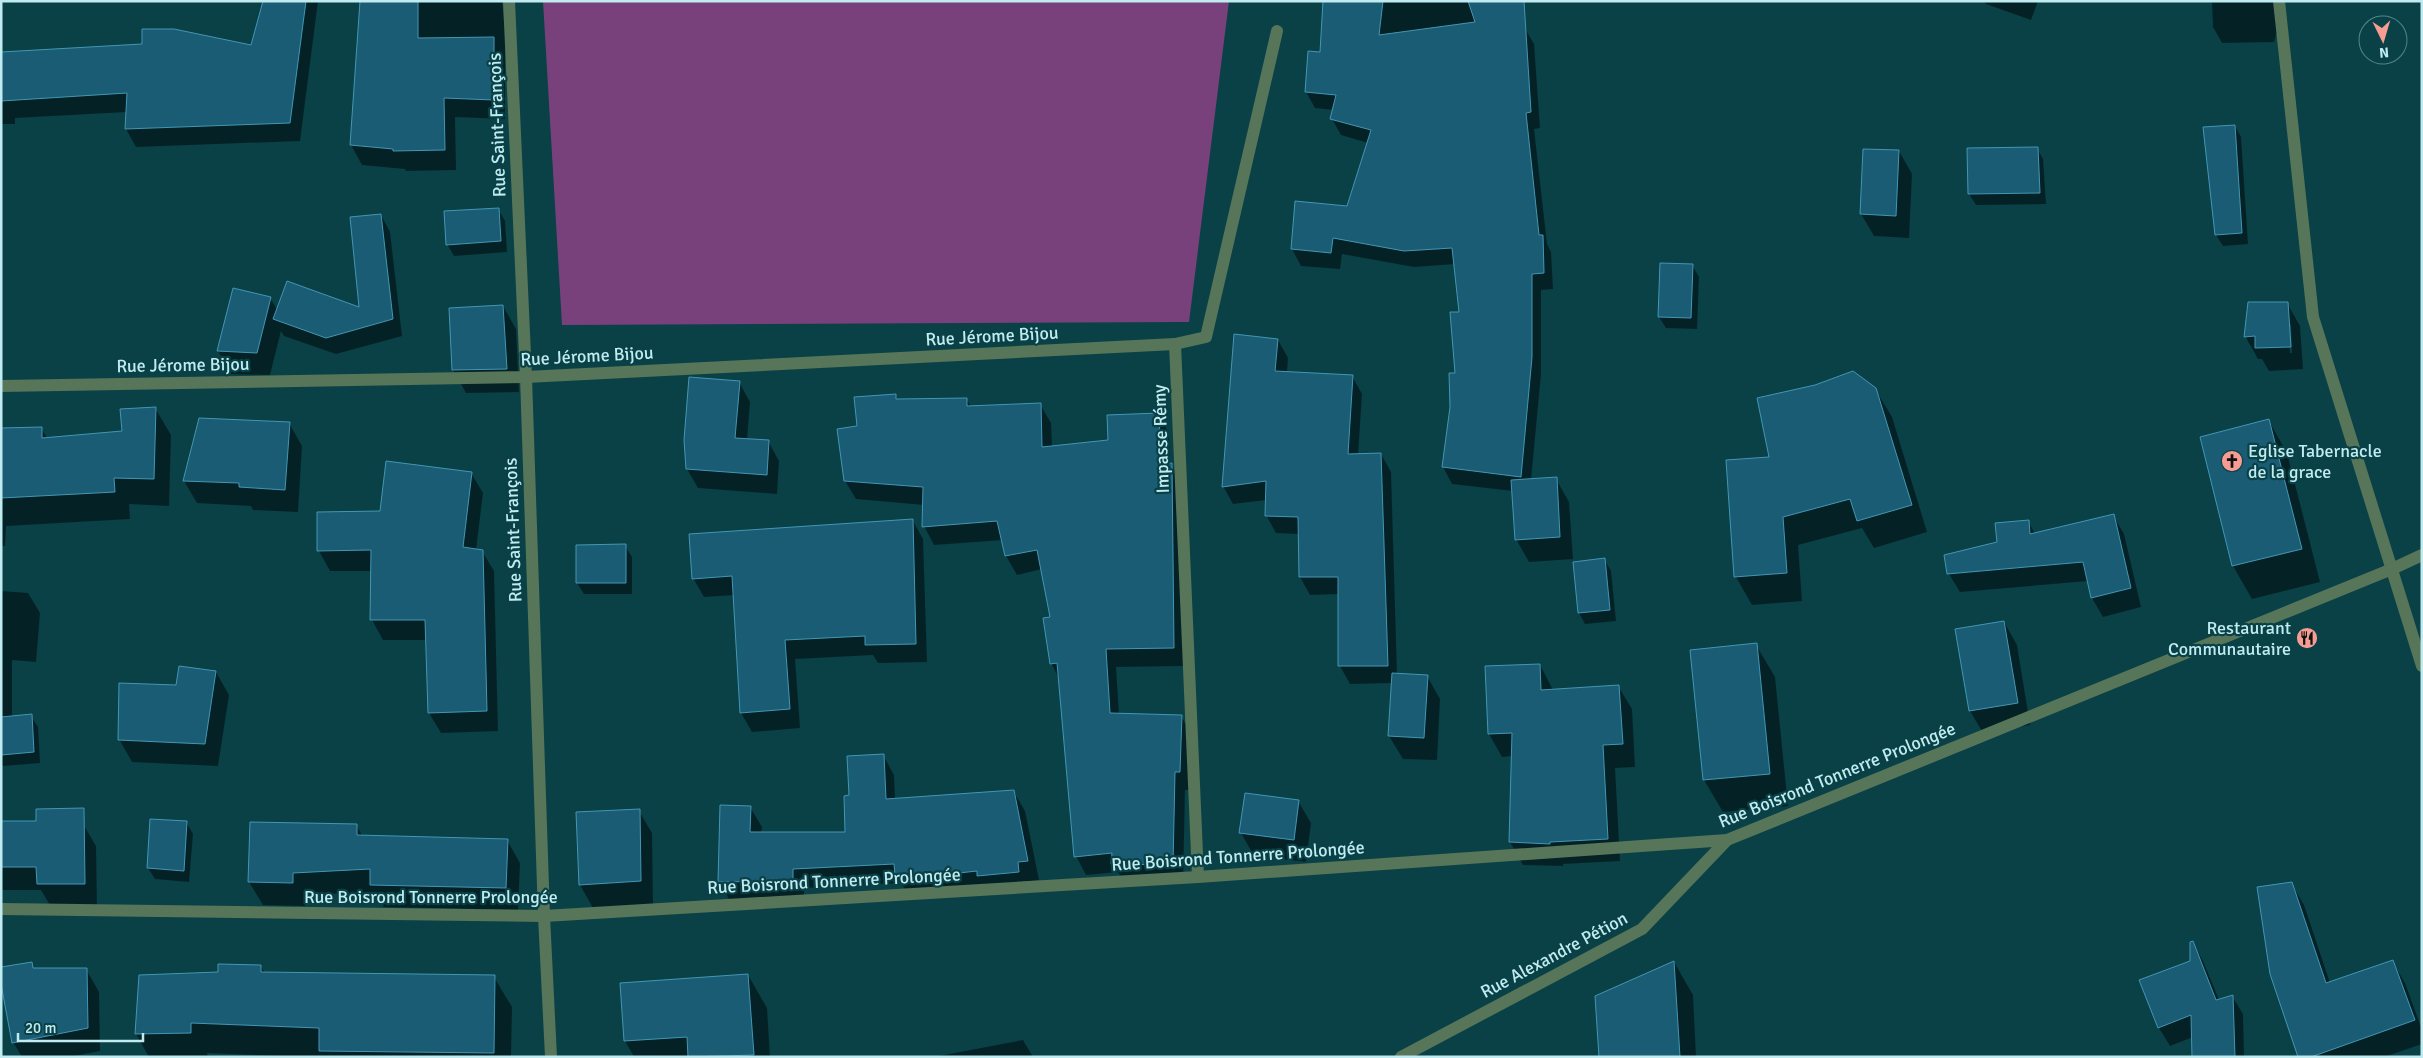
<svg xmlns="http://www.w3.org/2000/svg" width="2423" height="1058" viewBox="0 0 2423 1058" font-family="Signika,sans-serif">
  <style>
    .green { fill: #79417b }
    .shadow { fill: #0007; fill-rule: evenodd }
    .building { fill: #1a5c74; stroke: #4496b5 }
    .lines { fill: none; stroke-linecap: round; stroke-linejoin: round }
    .minor { stroke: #577559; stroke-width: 12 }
    .labels { text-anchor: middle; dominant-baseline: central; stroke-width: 4.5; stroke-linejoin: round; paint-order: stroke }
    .street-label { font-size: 18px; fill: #c0ecf1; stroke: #094147 }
    .poi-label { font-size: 18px; fill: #c0ecf1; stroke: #094147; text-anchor: start }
  </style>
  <rect width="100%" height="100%" fill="#094147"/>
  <path class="green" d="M543,1H1229L1189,322L562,325Z"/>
  <g class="shadow">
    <path d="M264,1H318L300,141L136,147L126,129L127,112L15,118V124H1V51L4,53L252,46Z"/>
    <path d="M361,1H502L505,31V119L455,117L456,170L406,171L405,169L362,165L351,145Z"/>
    <path d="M1324,1H1509L1534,44L1540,128L1534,129L1547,244L1551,252L1553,289L1541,290V374L1531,480L1556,479L1569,502L1573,559L1529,562L1516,539L1513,491L1452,484L1443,467L1457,374L1461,313L1455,264L1414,267L1342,254L1340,269L1301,266L1292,249L1296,202L1348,208L1368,143L1341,135L1332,119L1334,110L1315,108L1306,92L1321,53Z"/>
    <path d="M1984,1H2038L2031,20L1986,4Z"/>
    <path d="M2212,1H2285L2274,42L2222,43L2213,27Z"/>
    <path d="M2235,126L2241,137L2248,244L2223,246L2216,235Z"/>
    <path d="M2037,148L2043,159L2046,204L1976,205L1969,194Z"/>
    <path d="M1899,151L1912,174L1909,238L1874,236L1861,214Z"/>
    <path d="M498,209L505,221L507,252L454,256L447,244Z"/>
    <path d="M381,215L390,232L402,336L336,354L284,336L281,331L270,375L231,374L218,351L234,289L270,298L278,311L361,309Z"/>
    <path d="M1692,265L1699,277L1697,329L1666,328L1659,317Z"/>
    <path d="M2287,303L2300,326L2303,369L2269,371L2262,359H2258L2245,336ZM2288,324H2291L2292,353H2290Z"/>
    <path d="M503,306L516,329L519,392L466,393L453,370Z"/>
    <path d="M1278,340L1288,358L1287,372L1352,376L1362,394L1358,455L1381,454L1391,472L1397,674L1427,676L1440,699L1437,760L1403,759L1389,736L1392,683L1350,684L1340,666L1339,594L1310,595L1300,577L1299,534L1276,533L1266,515V500L1233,504L1223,486Z"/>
    <path d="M739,382L750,402L747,440L768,441L779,461L777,494L698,488L687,469Z"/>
    <path d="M1875,389L1892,417L1927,532L1874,548L1862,528L1798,545L1802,601L1752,605L1736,577L1727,461L1770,458Z"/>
    <path d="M895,395L898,400H967L971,407L1040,404L1051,423L1052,447L1109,441L1158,414L1169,433L1170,464L1182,483L1184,666L1116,667L1119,714L1181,716L1192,735L1190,790H1185L1183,883L1124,882L1118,872L1086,875L1076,856L1060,680L1051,663L1052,618L1042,569L1017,575L1006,556L1003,540L934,545L924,526V505L856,499L845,481L858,427Z"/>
    <path d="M155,408L171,435L169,506L129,504L130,519L6,526L5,546H1V430L41,428L47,438L123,432Z"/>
    <path d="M2269,421L2287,453L2320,582L2252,599L2233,566L2201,437Z"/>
    <path d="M289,423L302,446L298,512L253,510L251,506L197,503L184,481Z"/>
    <path d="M471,473L483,493L476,550L482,551L494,571L498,731L441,733L429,713L427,640H383L372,620V571H330L319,551Z"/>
    <path d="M2113,515L2124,534L2141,607L2103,617L2092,598L2088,581L1960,592L1949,574L1998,543L2028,521L2035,534Z"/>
    <path d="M913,521L923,539L927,662L878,663L873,655L795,659L800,728L752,732L741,713L735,595L704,597L693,578Z"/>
    <path d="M577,546H625L632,557V594H584L577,583Z"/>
    <path d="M1604,559L1611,571L1616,621L1585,624L1579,613Z"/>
    <path d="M1,591L28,593L40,613L36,662L12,660V717L31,716L38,727L40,763L3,766L1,762Z"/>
    <path d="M2004,622L2017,645L2030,725L1983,733L1970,711Z"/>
    <path d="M1756,645L1775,677L1788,806L1723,812L1704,780Z"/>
    <path d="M1540,665L1553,690L1618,686L1632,709L1635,767L1615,768L1620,861L1563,864V866L1523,865L1510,842L1513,756L1502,757L1489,734L1487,667Z"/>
    <path d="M216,672L229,695L218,766L132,762L119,739L177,686Z"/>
    <path d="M883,755L894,775L895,799L1014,792L1025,811L1039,880L908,894L901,883L804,888V900L730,901L719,881L750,807L762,827L761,833H847L850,797Z"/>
    <path d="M1298,801L1311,823L1306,862L1254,856L1241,833Z"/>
    <path d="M639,811L652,833L653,904L593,908L580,885L577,813Z"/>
    <path d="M152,820L186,822L193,834L189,882L155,879L148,868Z"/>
    <path d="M251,823L356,825L363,837L507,840L520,863L518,910L384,907L375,892L305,895V906L263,905L249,882Z"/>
    <path d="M83,824L96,846L97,906L51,907L41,890H1V829Z"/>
    <path d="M2291,883L2304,905L2330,983L2392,961L2405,983L2422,1030V1044L2384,1057H2299Z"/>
    <path d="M2193,943L2203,961L2219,1000L2232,996L2243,1014L2244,1057H2193V1037L2170,1046L2159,1028L2192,961Z"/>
    <path d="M1674,962L1693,995L1696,1057H1600Z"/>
    <path d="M31,963L34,969H86L99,992L100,1051L69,1057H22L13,1042Z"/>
    <path d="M261,967L265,973L494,977L512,1007L511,1057H303L207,1053L208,1057H149L136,1034L140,976L219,973Z"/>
    <path d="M748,975L767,1008L770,1057H634L625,1041L621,984Z"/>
    <path d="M1023,1040L1033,1057H939V1056Z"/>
  </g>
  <g class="building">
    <path d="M263,1H306L290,123L125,129L127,93L1,101V52L142,44V29H174L251,45Z"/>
    <path d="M360,1H418V38L494,37V100L444,98L445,150L393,151V149L350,145Z"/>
    <path d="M1323,1H1383L1379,35L1475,22L1468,1H1524L1531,112L1526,113L1539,235H1543L1544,273L1532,274V357L1521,477L1442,467L1450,407L1449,373H1455L1450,312H1459L1452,248L1404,251L1333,238L1331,253L1291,249L1295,201L1347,206L1371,130L1330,119L1336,95L1305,92L1308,51L1320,52Z"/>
    <path d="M2235,125L2242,233L2215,235L2203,127Z"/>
    <path d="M2038,147L2040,193L1968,194L1967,148Z"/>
    <path d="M1863,149L1899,150L1896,216L1860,214Z"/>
    <path d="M499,208L501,241L446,245L444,211Z"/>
    <path d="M381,214L393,319L326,338L273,319L287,281L359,307L350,217Z"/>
    <path d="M1660,263L1693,264L1691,318L1658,317Z"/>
    <path d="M233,288L271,297L257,353L217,351Z"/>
    <path d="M2248,302H2288L2291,347L2255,348V336L2244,337Z"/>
    <path d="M503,305L507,369L452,370L449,308Z"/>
    <path d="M1234,334L1278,339L1275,371L1353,375L1348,454L1381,453L1388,666H1338V577H1299L1298,517L1265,516L1266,481L1222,487Z"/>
    <path d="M1853,371L1876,388L1912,505L1857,521L1850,499L1783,517L1787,573L1734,577L1726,460L1769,457L1757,398L1815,385Z"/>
    <path d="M689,377L740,381L735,438L769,440L767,475L686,469L684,440Z"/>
    <path d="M896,394V399L967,398V406L1041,403L1042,447L1108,440L1107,415L1159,413L1161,464L1172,463L1174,648L1106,649L1110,713L1182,715L1180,772H1175L1173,865L1111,864L1112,853L1074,857L1057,663L1050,664L1043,618L1050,617L1037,550L1005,556L997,521L922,527L923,487L844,481L837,429L857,426L854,397Z"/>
    <path d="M156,407L154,479L114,478L115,492L1,498V428L42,427V438L122,431L120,409Z"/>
    <path d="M199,418L290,422L285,490L239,487V483L183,481Z"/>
    <path d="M2269,419L2302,549L2232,566L2200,437Z"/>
    <path d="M386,461L472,472L463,547L483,550L487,711L428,713L425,620H370L371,550L317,551V512L380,511Z"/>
    <path d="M1557,477L1560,537L1515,540L1511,480Z"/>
    <path d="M2114,514L2131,588L2091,598L2083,562L1947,574L1944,555L1997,542L1995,523L2029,520L2030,534Z"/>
    <path d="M913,519L916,644L865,645V636L785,640L790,709L740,713L732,576L692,579L689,534Z"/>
    <path d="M626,544V583H576V545Z"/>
    <path d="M1605,558L1610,610L1578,613L1573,562Z"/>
    <path d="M2004,621L2018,703L1969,711L1955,629Z"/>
    <path d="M1757,643L1770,774L1703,780L1690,650Z"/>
    <path d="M1540,664L1541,690L1619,685L1623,744L1603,745L1608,839L1550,842V844L1509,842L1512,733L1488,734L1485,666Z"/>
    <path d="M179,666L216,671L205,744L118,740L119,683L176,685Z"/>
    <path d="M1392,673L1428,675L1424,738L1388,736Z"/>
    <path d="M32,714L34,752L1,755V717Z"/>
    <path d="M884,754L886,799L1014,790L1028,861L1018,862L1019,872L977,876V871L941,875L940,872L895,875L894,864L793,869V881L718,882L720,805L751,806L750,832H845L844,796L849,795L847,756Z"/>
    <path d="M1245,793L1299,800L1294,840L1239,833Z"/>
    <path d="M84,808L85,884H37L36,867H1V821H36V809Z"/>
    <path d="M640,809L641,881L579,885L576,812Z"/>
    <path d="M150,819L187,821L184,871L147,868Z"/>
    <path d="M250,822L357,824V835L508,839L506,888L370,885V869L293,873V883L248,882Z"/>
    <path d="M2292,882L2326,983L2393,960L2415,1020L2311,1057H2298L2270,974L2257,887Z"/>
    <path d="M2193,941L2216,1000L2233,995L2235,1057H2192L2191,1015L2158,1028L2139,980L2190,961V942Z"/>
    <path d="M1674,961L1680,1057H1599L1595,996Z"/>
    <path d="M32,962L33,968H87L88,1028L12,1043L1,984V967Z"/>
    <path d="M218,964L261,965V972L495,975L494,1053L319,1051V1028L191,1023V1033L135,1034L139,975L218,972Z"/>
    <path d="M748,974L754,1055L688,1057L687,1037L624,1041L620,983Z"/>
  </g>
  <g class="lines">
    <g class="minor">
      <path d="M509,1L526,377L544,916L551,1057"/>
      <path d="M2279,1L2313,317L2422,666"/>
      <path d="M1,386L526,377L1175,344"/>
      <path d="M1198,877L1175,344L1206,337L1277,31"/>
      <path d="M1,909L544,916L1198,877L1727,840L2392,569L2422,555"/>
      <path d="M1401,1057L1642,929L1727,840"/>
    </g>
  </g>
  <defs>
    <g id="church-disc" transform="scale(1.125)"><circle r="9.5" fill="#f59c93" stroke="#094147"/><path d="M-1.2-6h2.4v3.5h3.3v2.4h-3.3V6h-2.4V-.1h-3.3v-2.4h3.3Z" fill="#111"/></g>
    <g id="restaurant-disc" transform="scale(1.125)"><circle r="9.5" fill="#f59c93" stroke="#094147"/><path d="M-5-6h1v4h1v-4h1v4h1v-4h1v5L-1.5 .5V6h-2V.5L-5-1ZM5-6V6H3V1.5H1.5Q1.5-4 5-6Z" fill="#111"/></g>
  </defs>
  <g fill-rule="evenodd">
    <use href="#church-disc" x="2232" y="461"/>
    <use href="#restaurant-disc" x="2307" y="638"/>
  </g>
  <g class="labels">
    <g class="street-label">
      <text transform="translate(497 125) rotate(-92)">Rue Saint-François</text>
      <text transform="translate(992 336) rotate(-3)">Rue Jérome Bijou</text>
      <text transform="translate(587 356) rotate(-3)">Rue Jérome Bijou</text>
      <text transform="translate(183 365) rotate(-1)">Rue Jérome Bijou</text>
      <text transform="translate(1161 439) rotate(-92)">Impasse Rémy</text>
      <text transform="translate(513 530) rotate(-92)">Rue Saint-François</text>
      <text transform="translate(1837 775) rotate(-22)">Rue Boisrond Tonnerre Prolongée</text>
      <text transform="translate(1238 856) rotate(-4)">Rue Boisrond Tonnerre Prolongée</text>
      <text transform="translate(834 881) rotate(-3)">Rue Boisrond Tonnerre Prolongée</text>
      <text x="431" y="897">Rue Boisrond Tonnerre Prolongée</text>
      <text transform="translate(1554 955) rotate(-28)">Rue Alexandre Pétion</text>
    </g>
    <g class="poi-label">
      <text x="2248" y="451">Eglise Tabernacle<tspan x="2248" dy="21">de la grace</tspan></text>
      <text x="2291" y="628" text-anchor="end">Restaurant<tspan x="2291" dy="21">Communautaire</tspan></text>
    </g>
  </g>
  <rect width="2423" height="1058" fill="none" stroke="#c0ecf1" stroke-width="5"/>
  <g transform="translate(2383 40) rotate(175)"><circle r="24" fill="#094147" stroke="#52858b"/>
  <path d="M0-4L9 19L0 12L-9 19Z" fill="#f59c93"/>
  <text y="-8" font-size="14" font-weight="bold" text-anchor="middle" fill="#c0ecf1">N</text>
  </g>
  <path d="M18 1033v8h125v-8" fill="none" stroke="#c0ecf1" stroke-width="2.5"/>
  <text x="25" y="1033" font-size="15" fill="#c0ecf1" stroke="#094147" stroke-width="4" paint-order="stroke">20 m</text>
</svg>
